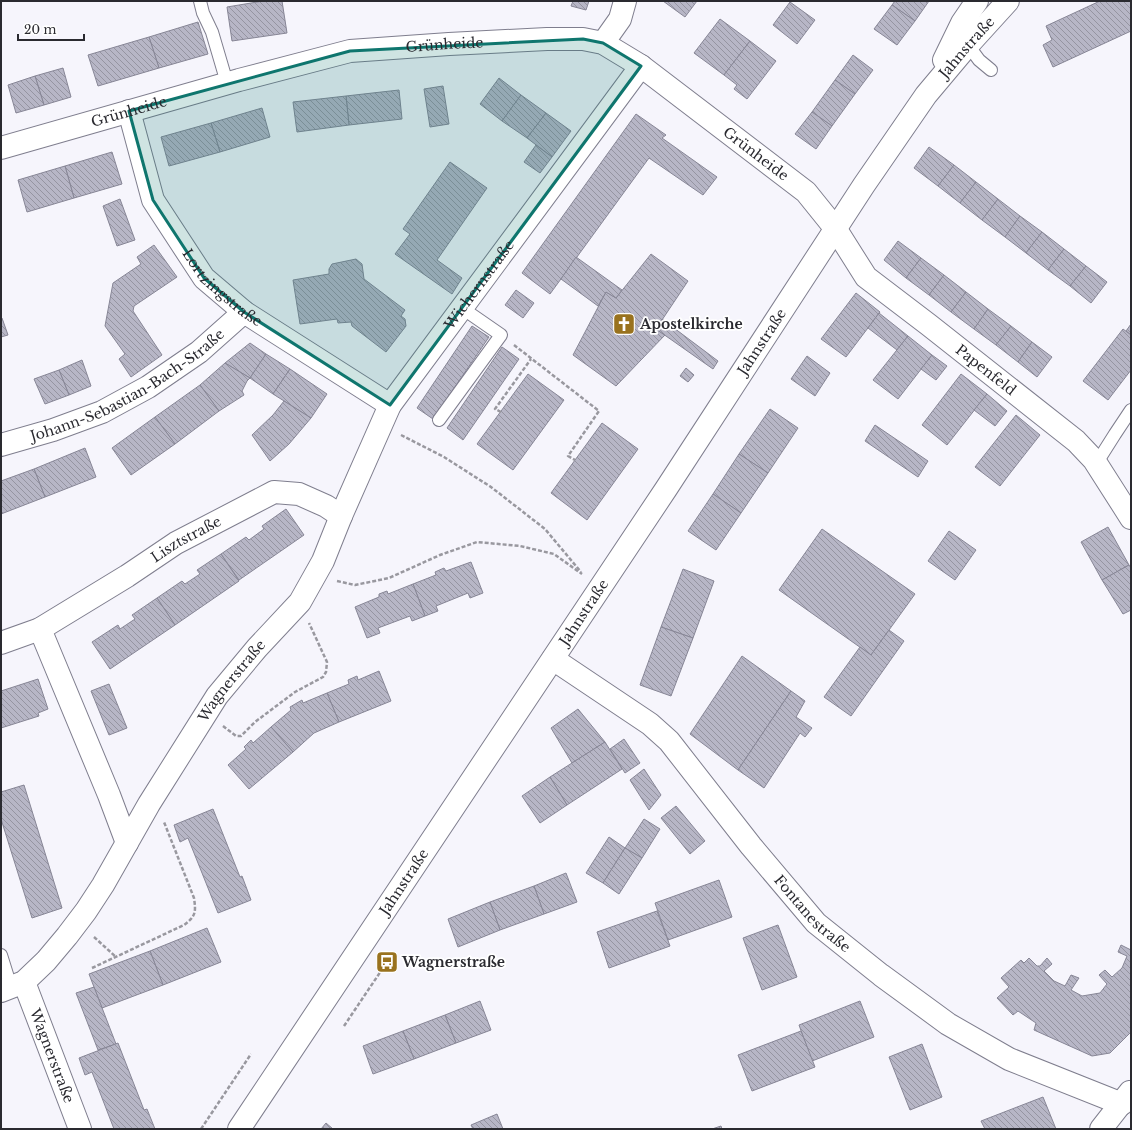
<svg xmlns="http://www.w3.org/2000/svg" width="1132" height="1130" viewBox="0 0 1132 1130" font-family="'Libre Baskerville',serif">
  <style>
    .building { fill: url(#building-back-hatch); stroke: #878696 }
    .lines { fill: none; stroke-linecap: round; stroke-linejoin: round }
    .service-casing { stroke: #7f7e8e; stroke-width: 14 }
    .minor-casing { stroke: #7f7e8e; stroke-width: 24 }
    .tertiary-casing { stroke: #7f7e8e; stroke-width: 24 }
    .path { stroke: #99989f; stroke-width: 2.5; stroke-dasharray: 4 2; stroke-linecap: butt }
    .service { stroke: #fff; stroke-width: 12 }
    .minor { stroke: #fff; stroke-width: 22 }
    .tertiary { stroke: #fff; stroke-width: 22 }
    .marked { fill: #0f766e; fill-opacity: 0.2; stroke: #0f766e; stroke-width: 3; stroke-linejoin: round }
    .labels { text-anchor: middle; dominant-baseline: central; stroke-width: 3.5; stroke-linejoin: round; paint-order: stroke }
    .street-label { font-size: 14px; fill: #2a2a30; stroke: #fff }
    .poi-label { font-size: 14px; font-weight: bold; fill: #2a2a30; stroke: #fff; text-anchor: start }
  </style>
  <defs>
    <pattern id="building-back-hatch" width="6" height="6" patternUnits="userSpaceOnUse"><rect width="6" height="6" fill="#b7b6c6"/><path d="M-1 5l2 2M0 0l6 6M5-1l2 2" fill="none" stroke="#9594a1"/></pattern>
  </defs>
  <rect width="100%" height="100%" fill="#f6f5fc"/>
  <g class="building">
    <path d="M263,1H282L287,33L232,41L227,7Z"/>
    <path d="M573,1H589L586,10L571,6Z"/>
    <path d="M663,1H697L685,17Z"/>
    <path d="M895,1H929L915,21L892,5Z"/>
    <path d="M1100,1H1131V31L1053,67L1043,45L1052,40L1046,26Z"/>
    <path d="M790,2L815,20L797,44L773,25Z"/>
    <path d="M892,5L915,21L897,45L874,29Z"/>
    <path d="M720,19L750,41L724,75L694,53Z"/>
    <path d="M198,22L208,54L159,68L149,37Z"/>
    <path d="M149,37L159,68L98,86L88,55Z"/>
    <path d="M750,41L776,61L747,99L734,89L737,85L724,75Z"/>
    <path d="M853,55L873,70L855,94L835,80Z"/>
    <path d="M63,68L71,97L44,105L35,76Z"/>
    <path d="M35,76L44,105L16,113L8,85Z"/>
    <path d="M499,78L521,95L502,121L480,104Z"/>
    <path d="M835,80L855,94L832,126L812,112Z"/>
    <path d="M443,86L449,124L430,127L424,89Z"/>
    <path d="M399,90L402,119L349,125L346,96Z"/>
    <path d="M521,95L546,113L527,138L502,121Z"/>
    <path d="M346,96L349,125L297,132L293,102Z"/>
    <path d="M262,108L270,137L220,152L211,123Z"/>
    <path d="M812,112L832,126L816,149L795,134Z"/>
    <path d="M546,113L571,131L552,157L527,138Z"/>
    <path d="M636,114L666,135L662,138L717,177L703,195L649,158L550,294L522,273Z"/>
    <path d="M211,123L220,152L169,166L161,137Z"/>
    <path d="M536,145L552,157L540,173L524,162Z"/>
    <path d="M929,147L954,165L938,186L914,168Z"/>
    <path d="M112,152L122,184L74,198L65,166Z"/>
    <path d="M450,162L487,188L437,260L462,278L452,294L395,254L410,234L403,229Z"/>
    <path d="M954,165L976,182L960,203L938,186Z"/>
    <path d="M65,166L74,198L27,212L18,180Z"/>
    <path d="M976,182L998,199L982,220L960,203Z"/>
    <path d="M120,199L135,240L117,246L103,206Z"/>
    <path d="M998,199L1020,216L1005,237L982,220Z"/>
    <path d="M1020,216L1042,232L1026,253L1005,237Z"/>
    <path d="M1042,232L1064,249L1048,270L1026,253Z"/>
    <path d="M898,241L921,258L906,278L884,260Z"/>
    <path d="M154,245L177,277L134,306L133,311L162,355L131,377L119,359L125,354L105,326L113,283L141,264L137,257Z"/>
    <path d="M1064,249L1086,266L1070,286L1048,270Z"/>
    <path d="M651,254L688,281L656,329L665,335L616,386L573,355L606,292L616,298Z"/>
    <path d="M576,257L622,290L616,298L606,292L598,306L561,279Z"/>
    <path d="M921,258L944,275L929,295L906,278Z"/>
    <path d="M356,259L362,264L364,279L405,310L401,316L405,319L406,326L386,352L352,326L351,322L338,323L337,319L300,324L293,280L329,274V269L332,264Z"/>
    <path d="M1086,266L1107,282L1091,303L1070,286Z"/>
    <path d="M944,275L966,292L951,312L929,295Z"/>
    <path d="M516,290L534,303L523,318L505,305Z"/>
    <path d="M966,292L988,309L974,329L951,312Z"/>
    <path d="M856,293L880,312L846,357L821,339Z"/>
    <path d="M988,309L1011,326L996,345L974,329Z"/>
    <path d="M879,313L908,336L897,350L868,328Z"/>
    <path d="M1,318H2L8,335L1,337Z"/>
    <path d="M662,319L718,361L713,369L656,329Z"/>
    <path d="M1131,324V335L1126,331Z"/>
    <path d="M472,326L489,337L433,419L417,408Z"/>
    <path d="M1011,326L1032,342L1018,362L996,345Z"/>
    <path d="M1123,329L1131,335V370L1108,400L1083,381Z"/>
    <path d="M908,336L932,355L898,399L873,380Z"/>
    <path d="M1032,342L1052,357L1037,377L1018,362Z"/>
    <path d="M250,343L266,354L250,378L225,363Z"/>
    <path d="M502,347L519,359L463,440L447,428Z"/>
    <path d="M266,354L290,369L273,394L250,378Z"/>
    <path d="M932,355L947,366L936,380L921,369Z"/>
    <path d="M807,356L830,373L815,396L791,379Z"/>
    <path d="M82,360L91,386L69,395L59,370Z"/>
    <path d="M225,363L250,378L247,381L242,391L244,395L219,411L200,385Z"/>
    <path d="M686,368L694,375L688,382L680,376Z"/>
    <path d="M290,369L327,394L311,418L273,394Z"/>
    <path d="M59,370L69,395L45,404L34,379Z"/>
    <path d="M528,374L564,400L513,470L477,444Z"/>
    <path d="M961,374L987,394L947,445L922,425Z"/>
    <path d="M200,385L219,411L175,444L155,417Z"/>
    <path d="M987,394L1007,411L995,426L974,410Z"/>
    <path d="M284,401L311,418L289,444L270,461L252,435L273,415Z"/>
    <path d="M770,409L798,428L768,473L739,454Z"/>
    <path d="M1016,415L1040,435L1000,486L975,467Z"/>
    <path d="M155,417L175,444L131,475L112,448Z"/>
    <path d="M602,423L638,449L587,520L551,493Z"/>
    <path d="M875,425L928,461L918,477L865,441Z"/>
    <path d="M85,448L96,477L45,497L34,469Z"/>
    <path d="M739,454L768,473L741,513L713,494Z"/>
    <path d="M34,469L45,497L1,514V481Z"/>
    <path d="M713,494L741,513L716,550L688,531Z"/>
    <path d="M286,509L304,535L239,580L221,554L246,537L249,540L264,529L262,526Z"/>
    <path d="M1108,527L1129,565L1102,580L1081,542Z"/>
    <path d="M822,529L915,594L871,655L779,590Z"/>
    <path d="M949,531L976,550L955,580L928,561Z"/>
    <path d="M221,554L239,581L175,625L157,598L182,581L185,584L200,574L197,570Z"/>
    <path d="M471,562L483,593L470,598L468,593L436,606L438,611L425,616L413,584L436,575L435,572L444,568L446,571Z"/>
    <path d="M1129,565L1131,568V610L1123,614L1102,580Z"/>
    <path d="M683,569L714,581L693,638L661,627Z"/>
    <path d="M413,584L425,616L412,621L410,616L378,628L380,633L367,638L355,607L379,597V594L387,591L388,594Z"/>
    <path d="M157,598L175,625L110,669L92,642L118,625L120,629L135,619L132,615Z"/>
    <path d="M661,627L693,638L671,696L640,685Z"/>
    <path d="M889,630L904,641L851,716L824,697L860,647L871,655Z"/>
    <path d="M742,656L791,691L738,770L690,734Z"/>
    <path d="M379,671L391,701L339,722L327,693L349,684L348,680L357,676L358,680Z"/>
    <path d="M38,679L48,709L38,713L39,716L1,728V691Z"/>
    <path d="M109,684L127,728L109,735L91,691Z"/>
    <path d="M791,691L805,701L796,717L812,728L805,737L800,733L764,788L738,770Z"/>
    <path d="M327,693L339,722L314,733L293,752L271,727L291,710L290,707L302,700L303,703Z"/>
    <path d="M578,709L605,742L572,763L551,728Z"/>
    <path d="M271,727L293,752L249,789L228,765L246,749L244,747L251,740L253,743Z"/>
    <path d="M624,739L640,763L625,773L610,749Z"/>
    <path d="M605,742L622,769L567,805L550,777Z"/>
    <path d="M644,769L661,795L649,810L630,780Z"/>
    <path d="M550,777L567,805L540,823L522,796Z"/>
    <path d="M24,785L62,908L32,918L1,819V792Z"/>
    <path d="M676,806L705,841L690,854L661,818Z"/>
    <path d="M213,809L240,877L242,876L251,900L218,913L188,838L180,842L174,825Z"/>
    <path d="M644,819L660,829L642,858L625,848Z"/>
    <path d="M609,837L625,848L603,883L586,873Z"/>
    <path d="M625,848L642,858L619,894L603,883Z"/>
    <path d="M566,873L577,902L544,914L534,886Z"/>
    <path d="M719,880L732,917L668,940L655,903Z"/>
    <path d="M534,886L544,914L500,930L490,902Z"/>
    <path d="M490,902L500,930L458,947L448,919Z"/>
    <path d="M657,911L670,946L609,968L597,932Z"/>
    <path d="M778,925L797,977L762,990L743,938Z"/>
    <path d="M207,928L221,962L163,985L150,951Z"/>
    <path d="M1121,945L1131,950V1032L1110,1053L1092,1056L1034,1030L1036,1023L1018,1011L1013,1015L997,998L1009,987L1001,978L1021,960L1024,963L1029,958L1037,966H1040L1047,958L1052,964L1044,971L1054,981L1065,986L1071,975L1079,978L1071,990L1082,996L1100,993L1107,984L1099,975L1105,970L1112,977L1122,968L1127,956L1118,952Z"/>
    <path d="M150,951L163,985L102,1008L89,974Z"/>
    <path d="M94,987L116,1044L98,1050L76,993Z"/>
    <path d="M480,1001L491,1030L456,1043L445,1015Z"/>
    <path d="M860,1001L874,1037L812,1061L799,1025Z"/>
    <path d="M445,1015L456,1043L414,1059L403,1031Z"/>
    <path d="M403,1031L414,1059L373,1074L363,1046Z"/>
    <path d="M801,1031L815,1067L752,1091L738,1055Z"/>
    <path d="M118,1043L144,1110L147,1109L155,1129H114L92,1072L85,1075L79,1058Z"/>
    <path d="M922,1044L942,1097L910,1110L889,1057Z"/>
    <path d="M1043,1097L1056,1129H985L981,1121Z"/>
    <path d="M497,1114L503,1129H473L471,1125Z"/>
    <path d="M326,1123L333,1129H321Z"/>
    <path d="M721,1126L722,1129H712Z"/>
  </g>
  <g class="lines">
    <g class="service-casing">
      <g id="service">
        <path d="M200,1L203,13L212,32L227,83"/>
        <path d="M968,45L979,60L991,70"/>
        <path d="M439,420L501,335L462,308"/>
        <path d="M1096,464L1115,434L1131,410"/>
        <path d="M1,955L11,987"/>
      </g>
    </g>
    <g class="minor-casing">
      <g id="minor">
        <path d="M603,43L620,19L625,1"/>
        <path id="s1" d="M129,111L153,200L204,278L244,312L390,405"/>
        <path id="s2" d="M1,148L239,80L350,51L449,44L547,39H583L603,43L641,66L806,192L835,228L866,277L929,325L1076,441L1094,460L1131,518"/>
        <path id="s3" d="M1,445L53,430L102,412L148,387L199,352L244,312"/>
        <path d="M40,629L109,795L127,843"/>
        <path id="s4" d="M1,643L40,629L127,576L176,543L274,492L299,494L326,506L341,516"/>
        <path id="s5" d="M553,659L650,724L669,741L751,846L816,923L881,975L948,1024L1009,1059L1122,1104"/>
        <path id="s6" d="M24,982L80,1129"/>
        <path id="s7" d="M1,991L24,982L46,961L67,936L86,911L103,885L149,804L217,696L257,648L300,602L323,561L341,516L390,405L641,66"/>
        <path d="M1101,1129L1130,1092"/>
      </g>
    </g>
    <g class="tertiary-casing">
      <g id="tertiary">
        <path d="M944,60L962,23L977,1"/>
        <path id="s8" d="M239,1129L666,489L864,185L926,95L968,45L1008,1"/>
      </g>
    </g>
    <g class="path">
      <path d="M514,345L599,411L568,456L575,460"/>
      <path d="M501,412L495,409L531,359"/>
      <path d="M401,435L444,457L491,487L545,529L581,572"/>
      <path d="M337,581L355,585L389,578L440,555L477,542L520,546L554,554L582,574"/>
      <path d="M223,726L236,736H241L255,722L295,692L323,677L326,672L327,662L309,623"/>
      <path d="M94,937L116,957"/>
      <path d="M92,968L184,925C196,916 196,912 194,898L164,822"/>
      <path d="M344,1026L387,962"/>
      <path d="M201,1129L251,1054"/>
    </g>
    <use href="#service" class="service"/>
    <use href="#minor" class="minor"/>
    <use href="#tertiary" class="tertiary"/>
  </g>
  <path class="marked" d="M583,39L603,43L641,66L390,405L244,312L204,278L153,200L129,111L350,51Z"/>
  <defs>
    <g id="church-square" transform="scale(1.15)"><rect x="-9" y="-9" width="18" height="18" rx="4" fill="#99721e" stroke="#fff"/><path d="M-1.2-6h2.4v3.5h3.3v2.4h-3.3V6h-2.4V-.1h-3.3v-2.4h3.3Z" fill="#fff"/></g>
    <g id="bus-square" transform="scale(1.15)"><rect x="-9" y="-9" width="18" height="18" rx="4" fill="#99721e" stroke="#fff"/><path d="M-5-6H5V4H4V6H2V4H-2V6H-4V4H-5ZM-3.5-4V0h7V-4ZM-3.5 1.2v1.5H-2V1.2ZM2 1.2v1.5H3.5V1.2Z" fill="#fff"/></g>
  </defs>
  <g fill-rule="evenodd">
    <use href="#church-square" x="624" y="324"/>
    <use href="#bus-square" x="387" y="962"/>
  </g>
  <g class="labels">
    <g class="street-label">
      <text stroke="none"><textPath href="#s2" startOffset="457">Grünheide</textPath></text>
      <text stroke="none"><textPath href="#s8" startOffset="1304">Jahnstraße</textPath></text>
      <text stroke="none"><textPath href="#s2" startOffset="133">Grünheide</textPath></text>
      <text stroke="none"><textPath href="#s2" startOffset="805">Grünheide</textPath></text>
      <text stroke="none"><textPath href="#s7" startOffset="863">Wichernstraße</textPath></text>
      <text stroke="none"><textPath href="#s1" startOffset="205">Lortzingstraße</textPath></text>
      <text stroke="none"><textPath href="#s8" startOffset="945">Jahnstraße</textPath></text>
      <text stroke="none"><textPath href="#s2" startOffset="1124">Papenfeld</textPath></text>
      <text stroke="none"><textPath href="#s3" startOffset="141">Johann-Sebastian-Bach-Straße</textPath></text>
      <text stroke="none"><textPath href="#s4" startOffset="213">Lisztstraße</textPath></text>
      <text stroke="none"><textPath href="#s8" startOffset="621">Jahnstraße</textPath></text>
      <text stroke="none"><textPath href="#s7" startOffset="392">Wagnerstraße</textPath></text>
      <text stroke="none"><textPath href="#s8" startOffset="297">Jahnstraße</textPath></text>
      <text stroke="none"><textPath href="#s5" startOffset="367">Fontanestraße</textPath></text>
      <text stroke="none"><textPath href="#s6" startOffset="79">Wagnerstraße</textPath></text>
    </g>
    <g class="poi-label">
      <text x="640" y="324">Apostelkirche</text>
      <text x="402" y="962">Wagnerstraße</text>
    </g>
  </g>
  <rect width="1132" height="1130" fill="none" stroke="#2a2a30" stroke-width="4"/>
  <path d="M18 34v6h66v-6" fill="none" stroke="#2a2a30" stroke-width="2"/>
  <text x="24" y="34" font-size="12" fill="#2a2a30" stroke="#ffffff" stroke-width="3" paint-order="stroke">20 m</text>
</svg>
